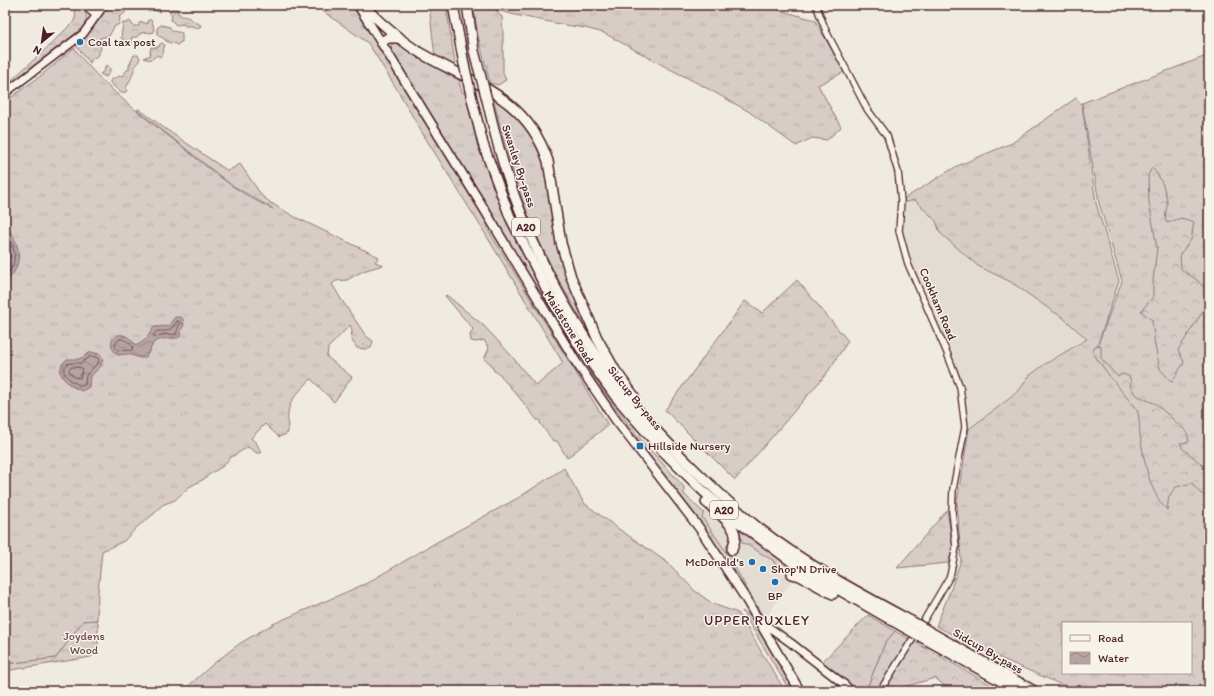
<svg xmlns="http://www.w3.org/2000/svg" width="1214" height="696" viewBox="0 0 1214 696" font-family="Itim,sans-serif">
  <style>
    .built { fill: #e3dcd2 }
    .grass { fill: url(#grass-tufts); stroke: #917678; fill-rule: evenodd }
    .forest { fill: url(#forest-crowns); stroke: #917678 }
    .water { fill: url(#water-waves); stroke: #8b6f72 }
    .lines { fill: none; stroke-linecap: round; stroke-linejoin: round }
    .shore { stroke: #76545b; stroke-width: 1 }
    .minor-casing { stroke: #4a1f2b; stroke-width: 8 }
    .tertiary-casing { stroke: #4a1f2b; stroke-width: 10 }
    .secondary-casing { stroke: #4a1f2b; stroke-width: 11 }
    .trunk-casing { stroke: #4a1f2b; stroke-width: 12 }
    .minor { stroke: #f7f3e8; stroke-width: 5.5 }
    .tertiary { stroke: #f7f3e8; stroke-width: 7 }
    .secondary { stroke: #f7f3e8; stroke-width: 8 }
    .trunk { stroke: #f7f3e8; stroke-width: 9 }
    .trunk-bridge-casing { stroke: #4a1f2b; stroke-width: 12; stroke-linecap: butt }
    .trunk-bridge { stroke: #f7f3e8; stroke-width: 9 }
    .poi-dot { fill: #1f6fb2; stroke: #f7f3e8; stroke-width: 1.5 }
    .labels { text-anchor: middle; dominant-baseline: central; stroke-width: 3; stroke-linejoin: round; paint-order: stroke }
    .shield { fill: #f7f3e8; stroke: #7e5f64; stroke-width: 1 }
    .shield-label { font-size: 11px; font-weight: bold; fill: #4a1f2b }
    .poi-label { font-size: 12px; fill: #4a1f2b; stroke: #f7f3e8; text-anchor: start }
    .street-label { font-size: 12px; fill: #4a1f2b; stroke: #f7f3e8 }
    .park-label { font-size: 12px; fill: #6e4a52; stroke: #f7f3e8 }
    .quarter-label { font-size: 14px; letter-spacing: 1px; fill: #4a1f2b; stroke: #f7f3e8 }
  </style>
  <defs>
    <pattern id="grass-tufts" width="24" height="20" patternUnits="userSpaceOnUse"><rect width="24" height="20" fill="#d8cdc6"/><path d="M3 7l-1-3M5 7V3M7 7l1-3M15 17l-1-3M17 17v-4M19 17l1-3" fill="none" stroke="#bbb0aa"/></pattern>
    <pattern id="forest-crowns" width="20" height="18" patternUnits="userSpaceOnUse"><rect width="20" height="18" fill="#d8cdc6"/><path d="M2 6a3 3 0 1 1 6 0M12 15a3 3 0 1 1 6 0" fill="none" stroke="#bbb0aa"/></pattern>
    <pattern id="water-waves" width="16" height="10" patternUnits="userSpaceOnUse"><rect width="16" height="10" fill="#b7a4a2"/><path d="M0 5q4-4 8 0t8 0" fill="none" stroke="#978584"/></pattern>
  </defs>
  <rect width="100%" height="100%" fill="#f0ebe0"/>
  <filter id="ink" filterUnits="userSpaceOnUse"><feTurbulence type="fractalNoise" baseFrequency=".025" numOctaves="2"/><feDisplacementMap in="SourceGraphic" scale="8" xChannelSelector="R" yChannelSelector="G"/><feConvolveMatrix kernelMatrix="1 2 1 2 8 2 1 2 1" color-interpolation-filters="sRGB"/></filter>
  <g filter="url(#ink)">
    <g class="built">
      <path d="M915,200L935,221L939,233L978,266L1011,282L1052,311L1061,316L1087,339L1045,363L1029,376L1019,388L1010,397L965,432L961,387L909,264L899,231L902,202H907Z"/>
      <path d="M708,508L728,524L738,543L739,544H746L772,560L775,561L774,563L786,570L794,578L766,617L764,618L725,550L702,517Z"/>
    </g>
    <g class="grass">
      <path d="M72,5H81C88,15 89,20 81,29L34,65L24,74L5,89V86L49,46L74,21L76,15Z"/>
      <path d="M314,5H354L490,225L487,228L608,425L567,458L557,441H553L540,423V420H537L519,397L503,379L500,374L494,371L491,364L484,359L489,349L484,340L477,342L471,341L470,335L473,329L445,296L446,295L449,297L484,326L510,354L536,386L563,363L483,230L421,131L398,91L368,43Z"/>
      <path d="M429,5H446L456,69L435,57Z"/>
      <path d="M473,5H491L502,17L503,33V73L506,80L498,85L490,83L478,36Z"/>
      <path d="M491,5H755L759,10L764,6L815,20L844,72L818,85L841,127L827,140L812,138L796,146L748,111L703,86L668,68L604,33L585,28L565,25L515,15L496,10Z"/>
      <path d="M394,41H398L458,76L462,92L465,93L479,147L505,218L541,289L587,364L586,366L612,403L644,443L684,487V494L704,513L702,517L725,550L767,624L693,512L649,456L636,436L624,424L579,360L485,202L391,50L392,43Z"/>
      <path d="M74,48C101,85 139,113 175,141C206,166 236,193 273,209L230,184L137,110L139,109L167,130L228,171L240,164L262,196L271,203L295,217L379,257L375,262L383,265L363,271L347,280L336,281L332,284L341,299L366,336L373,341L371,348L365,349L357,348L351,339L352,331L350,325L328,348L327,357L352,377L334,402L311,379C291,400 286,402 288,433L279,437L265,424L251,438L257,444L261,453H257L248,447L230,458L223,466L210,474L204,479L189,487L175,500L162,505L155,513L137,527L124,541L102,551L98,592L97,620L83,621L56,658L5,664V102L39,77Z"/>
      <path d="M1209,55V691H1076L993,655L936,626L951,589L961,560L957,501L969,429L1010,398L1020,389L1029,376L1045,364L1087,339L1061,316L1052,311L1011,282L978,266L940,233L936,221L915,200L907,202H902V200L957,166L1012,143L1076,98L1082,105L1096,203L1119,281L1097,347L1122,281L1099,203L1082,103ZM1063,623H1191V673H1063Z"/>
      <path d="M493,96L517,115L532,135L543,156L553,209L595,341C572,305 551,269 534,229C516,187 503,141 493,96Z"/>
      <path d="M797,280L848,341L827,373L735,480L665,410L745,301L762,313Z"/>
      <path d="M564,468L584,503L616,527L668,563L695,591L713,604L738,613L785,691H183L213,664L239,644L273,624L367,583L437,542L518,498Z"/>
      <path d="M947,510L953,548L948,563L897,568Z"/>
      <path d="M733,523L801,572L786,571L774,563V561L772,560L746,544L741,543L743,541L740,539L738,542Z"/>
      <path d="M742,611L756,620L797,691H790Z"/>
      <path d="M868,615L895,631L885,643L866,691H856L846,680L822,662Z"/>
    </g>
    <g class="forest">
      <path d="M107,5H126L123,7L125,11V13L119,17L120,18L119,24L114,27L109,36L100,38L101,44L100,46L101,49L99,52V55L92,59L90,63L76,46L91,30L98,16Z"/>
      <path d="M144,5H152L154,8L157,5L159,6L158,8L160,10V12L152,10L149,12L144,7Z"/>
      <path d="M172,8H177L178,12L181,16C190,16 193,22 201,25L200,27L196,28L192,26H185L184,24L176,25L171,20L172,17L169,11Z"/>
      <path d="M148,20H151L153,24L154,32L149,33L148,32L141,33V34H139L137,37H133L131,38L132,43H130L128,44L121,38L123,23H127L129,21L131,22L133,26H139V23L143,22L147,24Z"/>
      <path d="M161,25L170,27C172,33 177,31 182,33V42H181L177,45L172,42L170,43L166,41L162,37H160L157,34V28Z"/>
      <path d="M162,43L165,45L163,50L164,52L160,57L157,55C153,59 150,61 144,58L145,57L151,55L150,52L151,47H159L160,44Z"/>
      <path d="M134,55H138L140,58C139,62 135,66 134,70C132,76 130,81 127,86L126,87L127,89L126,92L121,93L110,83V81H111V79C116,78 119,76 123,75L127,70L129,69V66Z"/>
      <path d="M106,65C113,67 110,73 106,77L100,74L104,71Z"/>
      <path d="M1152,168C1161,176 1165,189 1167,201C1168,209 1163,216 1167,223L1181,218L1194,222L1191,240L1180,254L1181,269L1197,280L1209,293V302L1178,350L1184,362L1172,382L1160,369L1155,346L1152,320L1141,311L1153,297V280L1157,248L1149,202L1148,175Z"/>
      <path d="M1101,345V358L1113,372L1118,377L1122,374L1129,376L1131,382L1130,386L1136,395L1156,404L1187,432L1189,442L1180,443L1182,448L1200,463L1209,473V495C1200,496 1197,490 1192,483L1176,487L1169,496L1167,510C1149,493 1144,459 1140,435C1139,426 1140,418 1137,410L1111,378L1092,352L1095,346Z"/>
      <path d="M97,620C99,627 99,630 96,636C101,644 96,650 91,657L5,671V664L56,658L83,621Z"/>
      <path d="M895,631L1002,691H951L935,678L900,688L894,691H866L885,643Z"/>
    </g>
    <g class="water">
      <path d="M5,226C22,242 24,268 5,282Z"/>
      <path d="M175,317H181L183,319L184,325L182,328L180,337L177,338L162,339L154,342L146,357L144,358H140L128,354L118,355C105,345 113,330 126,336C130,338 133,342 136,345C145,343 149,334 154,327L168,326Z"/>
      <path d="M91,352L100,354L103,359L101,366L90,377L89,387L82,391C72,387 65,383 60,372L62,364L67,359H79Z"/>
    </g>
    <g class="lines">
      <g class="shore">
        <path d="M5,232C16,245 19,265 5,277"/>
        <path d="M177,321H179L180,323L176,334L162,335L156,337L154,336V334L157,331C170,331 170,332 177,321Z"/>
        <path d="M120,339C126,339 129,343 133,347L132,350C129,350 121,351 118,350C112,347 117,340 120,339Z"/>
        <path d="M92,356L98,358L99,361L97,364L86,375L85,385L82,386L71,381L64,373V368L69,363H80Z"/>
        <path d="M75,367L82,368L83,369L80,378L74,377L69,371L70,368Z"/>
      </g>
      <g class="minor-casing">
        <g id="minor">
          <path d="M816,5L826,31L867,109L887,136L898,172L901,201L899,231L908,264L947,353L960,387L965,427L953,489L952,511L956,547L950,576L923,622"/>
          <path d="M880,691L912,640"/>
        </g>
      </g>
      <g class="tertiary-casing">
        <g id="tertiary">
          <path d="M86,5L90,10L96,15"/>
          <path d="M5,93L83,34L104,5"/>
          <path d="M759,620L791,643L845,685L851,691"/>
        </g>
      </g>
      <g class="secondary-casing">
        <path id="secondary" d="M358,5L481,204L576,362L615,419L700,529L744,596L800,691"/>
      </g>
      <g class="trunk-casing">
        <g id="trunk">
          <path d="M364,5C378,22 404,43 422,54C475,84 527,98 548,161L561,243L571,277L597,338L615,370L634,396"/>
          <path d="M453,5L464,64"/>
          <path d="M467,5L474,51L478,66"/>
          <path d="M381,42L388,38H400"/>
          <path d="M471,95L483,144L510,217L551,298L580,347L616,397L662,450L701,489L734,519L796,565L907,629"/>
          <path d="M487,100C493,126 499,152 508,178C534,254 572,325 621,389C644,420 672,448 699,474C718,492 736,510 756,526C803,563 859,593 911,621"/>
          <path d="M706,502C714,509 734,524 735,535C736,540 733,545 732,550"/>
          <path d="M792,574L800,576L833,594"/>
          <path d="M930,632L1034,691"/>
          <path d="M925,639L1019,691"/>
        </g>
      </g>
      <use href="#minor" class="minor"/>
      <use href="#tertiary" class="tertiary"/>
      <use href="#secondary" class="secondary"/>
      <use href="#trunk" class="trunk"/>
      <g class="trunk-bridge-casing">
        <g id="trunk-bridge">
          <path d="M464,64L471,95"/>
          <path d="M478,66L487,100"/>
          <path d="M911,621L930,632"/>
          <path d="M907,629L925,639"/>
        </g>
      </g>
      <use href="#trunk-bridge" class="trunk-bridge"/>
    </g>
  </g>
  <g class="poi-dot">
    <circle cx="80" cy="42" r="4"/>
    <rect x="636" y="442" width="8" height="8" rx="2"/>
    <circle cx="752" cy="562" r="4"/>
    <circle cx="763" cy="569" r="4"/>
    <circle cx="775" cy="582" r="4"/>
  </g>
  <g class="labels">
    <g class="shield">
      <rect x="512" y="218" width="28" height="18" rx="3"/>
      <rect x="710" y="501" width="28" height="18" rx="3"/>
    </g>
    <g class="shield-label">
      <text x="526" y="227">A20</text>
      <text x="724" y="510">A20</text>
    </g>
    <g class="poi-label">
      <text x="88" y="42">Coal tax post</text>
      <text x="648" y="446">Hillside Nursery</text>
      <text x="744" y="562" text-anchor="end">McDonald's</text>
      <text x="771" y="569">Shop'N Drive</text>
      <text x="775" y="596" text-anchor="middle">BP</text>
    </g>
    <g class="street-label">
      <text transform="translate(519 166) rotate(72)">Swanley By-pass</text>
      <text transform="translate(938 304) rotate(67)">Cookham Road</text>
      <text transform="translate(569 327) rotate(58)">Maidstone Road</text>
      <text transform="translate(635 398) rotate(51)">Sidcup By-pass</text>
      <text transform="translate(988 651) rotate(30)">Sidcup By-pass</text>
    </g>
    <g class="park-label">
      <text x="84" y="636">Joydens<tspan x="84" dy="14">Wood</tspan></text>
    </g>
    <g class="quarter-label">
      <text x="757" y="620">UPPER RUXLEY</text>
    </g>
  </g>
  <rect width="1214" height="696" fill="none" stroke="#f7f3e8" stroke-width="20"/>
  <rect x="10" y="10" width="1194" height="676" fill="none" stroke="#4a1f2b" stroke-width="1.5" filter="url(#ink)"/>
  <rect x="1062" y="622" width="130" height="52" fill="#f7f3e8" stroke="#b29e9c"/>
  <rect x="1070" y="635" width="20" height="6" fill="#f7f3e8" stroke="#b29e9c"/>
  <text x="1098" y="642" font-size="12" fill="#4a1f2b">Road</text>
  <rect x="1070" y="652" width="20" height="12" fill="url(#water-waves)" stroke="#b29e9c"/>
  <text x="1098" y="662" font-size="12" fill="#4a1f2b">Water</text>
  <g transform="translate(42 42) rotate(209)" stroke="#f7f3e8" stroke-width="3" paint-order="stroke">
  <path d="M0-3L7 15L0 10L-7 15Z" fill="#4a1f2b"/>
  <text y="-6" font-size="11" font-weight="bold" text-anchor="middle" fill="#4a1f2b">N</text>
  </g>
</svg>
